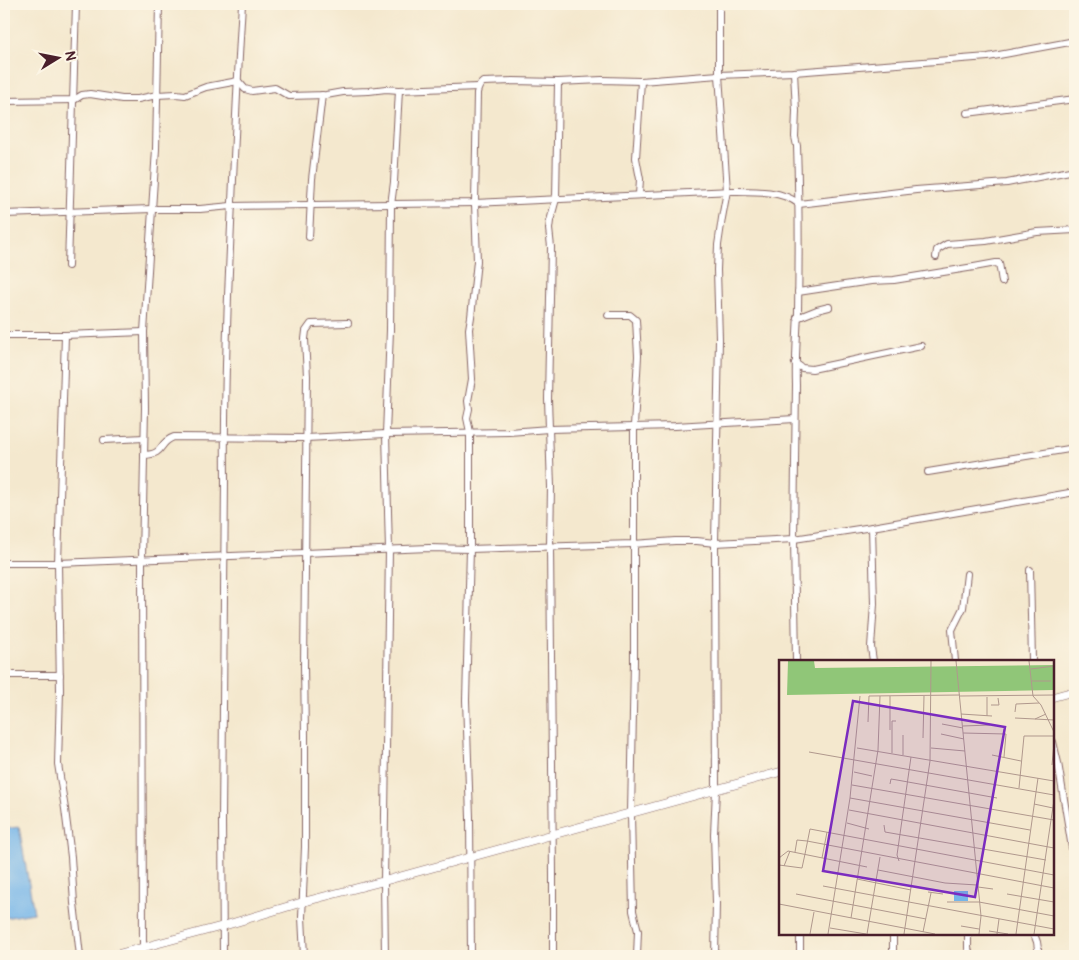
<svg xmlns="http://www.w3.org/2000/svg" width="1079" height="960" viewBox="0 0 1079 960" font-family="Pangolin,sans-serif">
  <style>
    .water { fill: #75b5e9; stroke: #606a8a }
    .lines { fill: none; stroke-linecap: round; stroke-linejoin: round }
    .minor-casing { stroke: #866564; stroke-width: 8 }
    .tertiary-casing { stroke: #866564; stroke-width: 9 }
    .minor { stroke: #fff; stroke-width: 6 }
    .tertiary { stroke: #fff; stroke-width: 8 }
    .inset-road { fill: none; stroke: #b0988d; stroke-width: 1 }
    .view { fill: #7b2cbf; fill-opacity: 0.15; stroke: #7b2cbf; stroke-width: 2.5 }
    .inset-edge { fill: none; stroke: #4a1f2b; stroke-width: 2.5 }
  </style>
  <rect width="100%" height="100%" fill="#fcf5e5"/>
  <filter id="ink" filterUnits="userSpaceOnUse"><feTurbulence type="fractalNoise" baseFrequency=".02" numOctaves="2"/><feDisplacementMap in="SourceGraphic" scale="10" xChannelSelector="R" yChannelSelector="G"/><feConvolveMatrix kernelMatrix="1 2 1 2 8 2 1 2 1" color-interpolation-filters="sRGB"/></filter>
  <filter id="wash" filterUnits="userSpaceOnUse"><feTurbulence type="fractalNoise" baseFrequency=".0096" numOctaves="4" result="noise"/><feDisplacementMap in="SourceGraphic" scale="20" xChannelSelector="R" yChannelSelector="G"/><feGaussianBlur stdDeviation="1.12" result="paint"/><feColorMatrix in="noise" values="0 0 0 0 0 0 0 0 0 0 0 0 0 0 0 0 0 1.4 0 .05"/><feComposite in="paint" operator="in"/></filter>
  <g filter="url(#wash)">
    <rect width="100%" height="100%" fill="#f4e8ce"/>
    <path class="water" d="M19,827L34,913L4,918V829Z"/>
  </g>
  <g filter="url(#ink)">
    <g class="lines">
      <g class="minor-casing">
        <g id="minor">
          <path d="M794,72L796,111L795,137L797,146C799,201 799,256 798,312C797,336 795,360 796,385L794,539L796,661"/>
          <path d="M4,101L74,100L82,95L90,94L122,99H138L157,95L176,94L185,95L206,87L238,81L245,89L252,91L275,88L289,96L326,95L343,92L369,91L386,89L399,90L478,87"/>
          <path d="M967,113L1075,99"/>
          <path d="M639,195L640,179L636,158L641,81"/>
          <path d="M4,214L152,209H200L231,206L475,203L732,191C753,191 782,190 799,204L916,190L1007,183L1075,170"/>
          <path d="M309,237L312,179L322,95"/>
          <path d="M936,257L937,250L947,244L986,241L1037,232L1075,230"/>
          <path d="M68,266L76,4"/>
          <path d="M798,292L871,281L894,280L974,267L996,263H999L1002,282"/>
          <path d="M608,315H630L636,320L638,356L634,426V662L631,813L633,911L638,931L637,956"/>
          <path d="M797,318L817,310L829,307"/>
          <path d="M4,335H65L144,332"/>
          <path d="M65,335L58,563L60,690L58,764L65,809L71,857L74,903L80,956"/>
          <path d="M795,363L802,368L812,369L921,346"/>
          <path d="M104,440L144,438"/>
          <path d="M144,455C166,454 157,443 174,437L306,438L386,434L509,432L549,429L675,426L795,419"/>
          <path d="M928,472L1075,448"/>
          <path d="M872,527L874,604L871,647L873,661"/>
          <path d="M4,563H58L429,548L470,549L633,544L675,541H697L715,543L794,539L872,527L1075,492"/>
          <path d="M1030,570L1032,661"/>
          <path d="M955,661L952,630L963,608L967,574"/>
          <path d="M4,675H60"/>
          <path d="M1053,742L1058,763L1075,866"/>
          <path d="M800,934V956"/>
          <path d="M893,934V956"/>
          <path d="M968,934V948L970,956"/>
          <path d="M1034,934L1037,942L1039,956"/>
          <path d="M143,956L142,559L145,408L144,332L156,149L159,4"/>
          <path d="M223,956L222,820L225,479C224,418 226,357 228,296C232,199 236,101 242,4"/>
          <path d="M304,956L302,917L305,847V735L304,666L307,376L305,339L306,331L311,324L348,323"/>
          <path d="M385,956L384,881L389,550L386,434L390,330L391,205L394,182L399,90"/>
          <path d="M471,956L470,817L466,700L470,549V432L467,418L469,409L468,401L472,379L469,329L471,317L477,261L475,203L477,93C478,88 479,85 483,82L513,81L558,82L602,80L641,81L719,75L794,72L988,57L1075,41"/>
          <path d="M553,956V874L550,546L551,487L548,399L551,247L549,229L550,221L556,199L558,82"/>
          <path d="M715,956L716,903L714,834L716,790L715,543L719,339L717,270L718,245L722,218L727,191L719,75V4"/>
        </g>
      </g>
      <g class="tertiary-casing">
        <g id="tertiary">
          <path d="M1053,697L1075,691"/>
          <path d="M111,956L223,926L303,902L384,881L780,772"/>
        </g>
      </g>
      <use href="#minor" class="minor"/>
      <use href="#tertiary" class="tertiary"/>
    </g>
  </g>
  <g transform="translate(779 660)">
    <rect width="275" height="275" fill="#f4e8ce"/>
    <path d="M9,1H35L36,8L275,5V30L8,35Z" fill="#90c678"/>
    <path d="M175,231H189V241H175Z" fill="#75b5e9"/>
    <path class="inset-road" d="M177,1L202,256L200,274M250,1L254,36L262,45L275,72M252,9L275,6M252,21H272M81,36L71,138L251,170M111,36V70M181,36L275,35M208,37V56M212,45H220L219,38M236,52L237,44L260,43M182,54L213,56M267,54L256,59L275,60M236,58L256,59M89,62L90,36L181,35M163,64L184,68M184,66L211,65M184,73L227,74L225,97M162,74L185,79M144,78L145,36M78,88L275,121M152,88L186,91M30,92L275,135M113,93V61H117M124,95V75M213,95L242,101M273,105L275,83M75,112L93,116M111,124L112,119L118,120L218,138M73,125L275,160M240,128L245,76H275M255,144L274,148M70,150L275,188M68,163L90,169M105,165L106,172L267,200M28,181L275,228M16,192L18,180L28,181M26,194L31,169L275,215M0,198L9,191L88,207M43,198L48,172M120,201L118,195L132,97M0,205L23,208L26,194M5,206L11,191M99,210L166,223L198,225M78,219L132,230M44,226L275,269M199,227L214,229M149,232L164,234M17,234L147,259M228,234L275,242M168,242H200L275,256M0,244L156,274M72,258L99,90L101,36M182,266L200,269M51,268L87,274M210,271L229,274M144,272L152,233M31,274L35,252M49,274L71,138M88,274L101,197M125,274L151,101L152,1M218,274L220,259M237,274L259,118M255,274L275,140"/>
    <path class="view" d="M74,41L226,67L196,237L44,211Z"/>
    <rect width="275" height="275" class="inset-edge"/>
  </g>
  <rect width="1079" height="960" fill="none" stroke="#fcf5e5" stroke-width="20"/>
  <g transform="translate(58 58) rotate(80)" stroke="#fcf5e5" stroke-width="4" paint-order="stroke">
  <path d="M0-4L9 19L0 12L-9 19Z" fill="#4a1f2b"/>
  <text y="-8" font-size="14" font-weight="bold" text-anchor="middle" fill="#4a1f2b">N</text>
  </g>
</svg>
